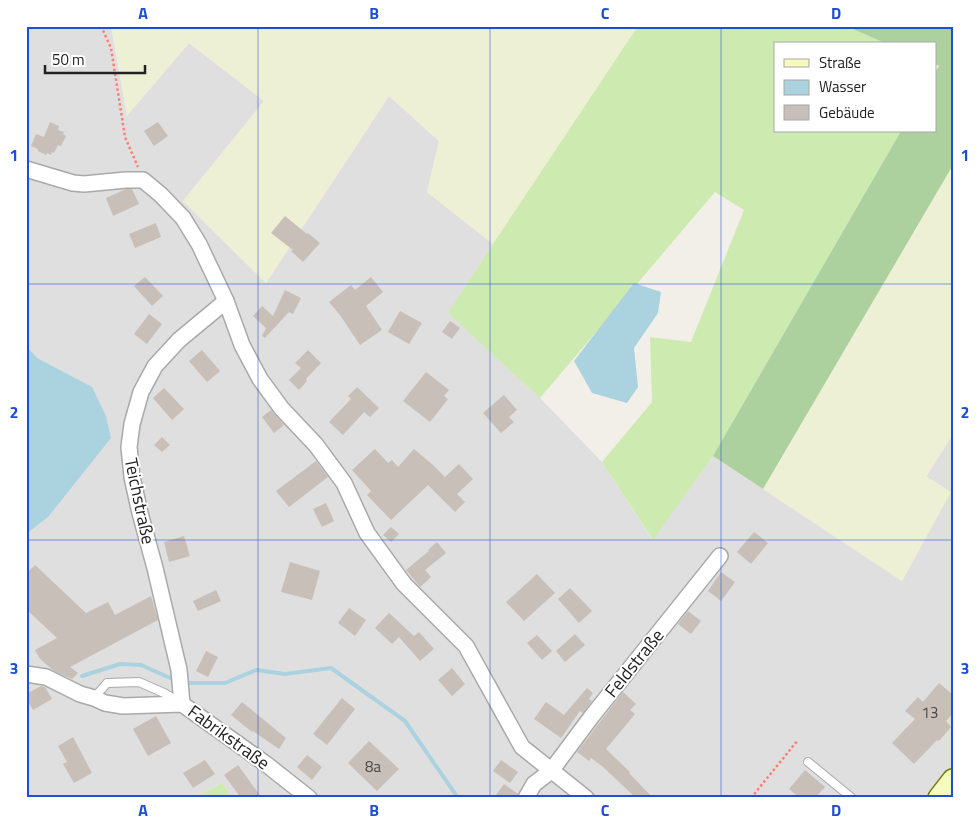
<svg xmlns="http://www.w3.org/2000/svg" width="979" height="824" viewBox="0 0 979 824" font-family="'Titillium Web',sans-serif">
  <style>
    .residential { fill: #e0dfdf }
    .farmland { fill: #eef0d5 }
    .grass { fill: #cdebb0 }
    .forest { fill: #add19e }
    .water { fill: #aad3df }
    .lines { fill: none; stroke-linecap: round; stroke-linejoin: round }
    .stream { stroke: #aad3df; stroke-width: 4 }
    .building { fill: #c7bfb8 }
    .lane-casing { stroke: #a9a9a9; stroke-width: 10 }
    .street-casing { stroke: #a9a9a9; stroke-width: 18 }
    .secondary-casing { stroke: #707d05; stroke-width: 24 }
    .path { stroke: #fa8072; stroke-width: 2.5; stroke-dasharray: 2.5 2.5; stroke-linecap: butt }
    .lane { stroke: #fff; stroke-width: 8 }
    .street { stroke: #fff; stroke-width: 15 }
    .secondary { stroke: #f7fabf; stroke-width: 21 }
    .grid { fill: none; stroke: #1d4ed8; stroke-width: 1; stroke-opacity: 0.55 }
    .labels { text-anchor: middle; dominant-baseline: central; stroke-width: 4; stroke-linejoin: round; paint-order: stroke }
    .number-label { font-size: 15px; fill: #4b4948 }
    .street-label { font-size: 18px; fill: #222; stroke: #fff }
    .neatline { fill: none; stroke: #1d4ed8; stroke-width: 2 }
    .grid-label { font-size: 16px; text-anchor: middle; font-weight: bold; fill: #1d4ed8 }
  </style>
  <rect width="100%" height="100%" fill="#f2efe9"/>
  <path class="residential" d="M26,26H111L127,115L189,43L264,101L183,201L266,283L389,96L439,141L427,192L493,244L449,313L540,398L602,462L652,539L713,456L902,581L950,492L926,477L953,434V798H232L222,783L194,798H26Z"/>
  <g class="farmland">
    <path d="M111,26H638L493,244L427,192L439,141L389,96L266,283L183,201L264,101L189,43L127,116Z"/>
    <path d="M953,165V434L926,476L951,492L902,581L763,489Z"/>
  </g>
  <g class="grass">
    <path d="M638,26H854L853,29L887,44H775V131H901L713,456L653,540L602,462L652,402L650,337L691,342L744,210L715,192L540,398L448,313L493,244Z"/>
    <path d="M222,783L232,798H192H194Z"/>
  </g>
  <path class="forest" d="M854,26H953V165L763,489L713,456L901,131H935V72L939,66L935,64V44H887L853,29Z"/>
  <g class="water">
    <path d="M634,283L661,292L658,313L634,348L638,387L627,403L592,393L574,361Z"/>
    <path d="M26,346L37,358L92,387L106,416L111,438L48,517L26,534Z"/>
  </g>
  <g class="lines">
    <g class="stream">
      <path d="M82,676L120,664L141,665L177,681"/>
      <path d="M184,683H225L256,670L285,674L331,668L405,721L458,798"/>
    </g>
  </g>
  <g class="building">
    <path d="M50,122L59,126L58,130L64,132L63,134L66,136L61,146L58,145L54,153L52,152L51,155L47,153L46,155L38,151V149L31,146L36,134L44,137Z"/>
    <path d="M158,122L168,136L154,146L144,131Z"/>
    <path d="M126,189H132L139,204L113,216L106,198Z"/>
    <path d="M285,216L307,234L308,233L320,243L303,262L291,251L293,250L271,233Z"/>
    <path d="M156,223L161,237L135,248L129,234Z"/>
    <path d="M145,277L163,296L152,306L134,286Z"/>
    <path d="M371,277L383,292L366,306L382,330L360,345L340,315L329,302L351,285L355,290Z"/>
    <path d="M285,290L301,298L293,314L289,312L265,338L262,336L266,328L253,316L262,306L273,316Z"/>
    <path d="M400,311L422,323L409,344L388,332Z"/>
    <path d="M149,314L162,324L147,344L134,334Z"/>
    <path d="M450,321L460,328L452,339L442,332Z"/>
    <path d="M202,350L220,371L207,382L189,361Z"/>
    <path d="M308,350L321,363L306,379L307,381L299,390L289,380L301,368L295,363Z"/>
    <path d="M426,372L449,390L444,396L448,399L430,422L403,401Z"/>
    <path d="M357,387L379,408L370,417L364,412L343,435L329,422L351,399L348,396Z"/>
    <path d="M164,388L184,409L172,420L153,398Z"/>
    <path d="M504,395L517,410L509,417L514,422L501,433L483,413Z"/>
    <path d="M271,410L284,425L274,433L262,417Z"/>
    <path d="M162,437L170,445L162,452L154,445Z"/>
    <path d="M375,449L388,463L392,460L398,467L414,449L432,464L445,477L459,464L473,479L457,494L465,502L455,512L428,485L391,520L367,495L371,491L352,470Z"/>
    <path d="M316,461L328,477L289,507L276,491Z"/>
    <path d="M326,503L334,521L322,527L313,509Z"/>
    <path d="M391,527L399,534L391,542L383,535Z"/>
    <path d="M754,532L768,543L751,564L737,552Z"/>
    <path d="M184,536L190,556L169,562L164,542Z"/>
    <path d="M437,542L446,553L425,570L431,577L420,587L406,570L429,551L428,550Z"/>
    <path d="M290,562L320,571L312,600L281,592Z"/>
    <path d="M35,565L86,613L108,602L115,615L151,596L158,620L70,667L78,673L72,679L54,671L40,659L35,650L57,638L26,609V574Z"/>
    <path d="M721,572L735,582L721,601L708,591Z"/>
    <path d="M537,574L555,593L524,621L506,602Z"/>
    <path d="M570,588L592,611L579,623L558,599Z"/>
    <path d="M216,590L221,601L198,611L193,601Z"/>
    <path d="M349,608L366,620L355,636L338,623Z"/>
    <path d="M688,611L701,621L691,634L678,624Z"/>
    <path d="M389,613L414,636L419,632L434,649L420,661L399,637L392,644L375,628Z"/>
    <path d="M575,634L585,645L565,662L556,651Z"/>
    <path d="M537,635L552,651L542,660L527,643Z"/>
    <path d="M206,651L218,657L208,677L196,671Z"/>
    <path d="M452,668L465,684L452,696L438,680Z"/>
    <path d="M939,683L953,695V713L946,721L951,727L939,741L937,740L914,764L892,743L915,719L905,711L918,697L923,702Z"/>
    <path d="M41,686L45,687L52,699L33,710L26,698V694Z"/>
    <path d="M587,688L593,693L589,699L592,701L583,713L580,711L561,738L534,719L546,702L564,715Z"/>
    <path d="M623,692L636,704L630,710L635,714L606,749L630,772L629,773L653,798H636L602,766L591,758L589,761L577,752Z"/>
    <path d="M342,698L355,709L327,745L313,734Z"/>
    <path d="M242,702L286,738L279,749L253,731L252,732L231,715Z"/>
    <path d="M156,716L171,743L148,756L133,729Z"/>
    <path d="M73,737L92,773L74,783L63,764L67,762L58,746Z"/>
    <path d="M369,741L399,769L377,791L348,763Z"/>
    <path d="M307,755L322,767L312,780L297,767Z"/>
    <path d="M205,760L215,774L193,788L183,773Z"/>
    <path d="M501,760L518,772L510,783L493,771Z"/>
    <path d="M238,765L253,786L262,798H241L224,775Z"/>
    <path d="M805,770L825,787L815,798H800L789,789Z"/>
    <path d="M504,784L518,794L517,798H494Z"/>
  </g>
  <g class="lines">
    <g class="lane-casing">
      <g id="lane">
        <path d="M94,698L107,683L139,682L164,693L178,701"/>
        <path d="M808,762L852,798"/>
      </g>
    </g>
    <g class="street-casing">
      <g id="street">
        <path d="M26,169L73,183L84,184L126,180H143L161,195L183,218L199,244L226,301L242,345L260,379L282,409L316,445L344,483L367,533L404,584L466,646L522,747L586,798"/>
        <path d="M26,674L46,677L80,694L94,698L105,703L123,706L182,704L266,764L309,798"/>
        <path d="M182,704L179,670L155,568L140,513L132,477L129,447L132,424L141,392L155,366L179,340L226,301"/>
        <path d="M526,798L534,784L551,771L592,716L720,556"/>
      </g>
    </g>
    <g class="secondary-casing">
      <path id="secondary" d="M939,798L953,780"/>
    </g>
    <g class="path">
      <path d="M101,26L111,48L125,137L138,167"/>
      <path d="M751,798L798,740"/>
    </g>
    <use href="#lane" class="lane"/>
    <use href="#street" class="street"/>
    <use href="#secondary" class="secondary"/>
  </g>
  <path class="grid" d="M258,26V798M490,26V798M721,26V798M26,284H953M26,540H953"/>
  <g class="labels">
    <g class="number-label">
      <text x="930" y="712">13</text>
      <text x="373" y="766">8a</text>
    </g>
    <g class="street-label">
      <text transform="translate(140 501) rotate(78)">Teichstraße</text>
      <text transform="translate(634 663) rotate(-51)">Feldstraße</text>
      <text transform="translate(229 737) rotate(36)">Fabrikstraße</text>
    </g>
  </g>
  <rect width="979" height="824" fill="none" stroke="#ffffff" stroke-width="55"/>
  <rect x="774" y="42" width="162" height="90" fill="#ffffff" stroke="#a7a7a7"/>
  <rect x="784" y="59" width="25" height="8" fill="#f7fabf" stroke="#a7a7a7"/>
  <text x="819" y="68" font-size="15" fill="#222222">Straße</text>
  <rect x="784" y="80" width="25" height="15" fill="#aad3df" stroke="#a7a7a7"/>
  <text x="819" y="92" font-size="15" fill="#222222">Wasser</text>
  <rect x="784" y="105" width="25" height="15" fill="#c7bfb8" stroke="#a7a7a7"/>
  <text x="819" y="118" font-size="15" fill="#222222">Gebäude</text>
  <path d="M45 65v8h100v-8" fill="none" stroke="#222222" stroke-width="2.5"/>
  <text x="52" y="65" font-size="15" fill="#222222" stroke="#ffffff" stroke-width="4" paint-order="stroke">50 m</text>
  <rect x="28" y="28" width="924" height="768" class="neatline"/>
  <g class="grid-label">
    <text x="143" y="19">A</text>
    <text x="374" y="19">B</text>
    <text x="605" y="19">C</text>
    <text x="836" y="19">D</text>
    <text x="14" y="161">1</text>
    <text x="965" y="161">1</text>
    <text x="14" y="418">2</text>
    <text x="965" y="418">2</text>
    <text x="14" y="674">3</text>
    <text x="965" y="674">3</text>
    <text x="143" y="816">A</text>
    <text x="374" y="816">B</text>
    <text x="605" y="816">C</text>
    <text x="836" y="816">D</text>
  </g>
</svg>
